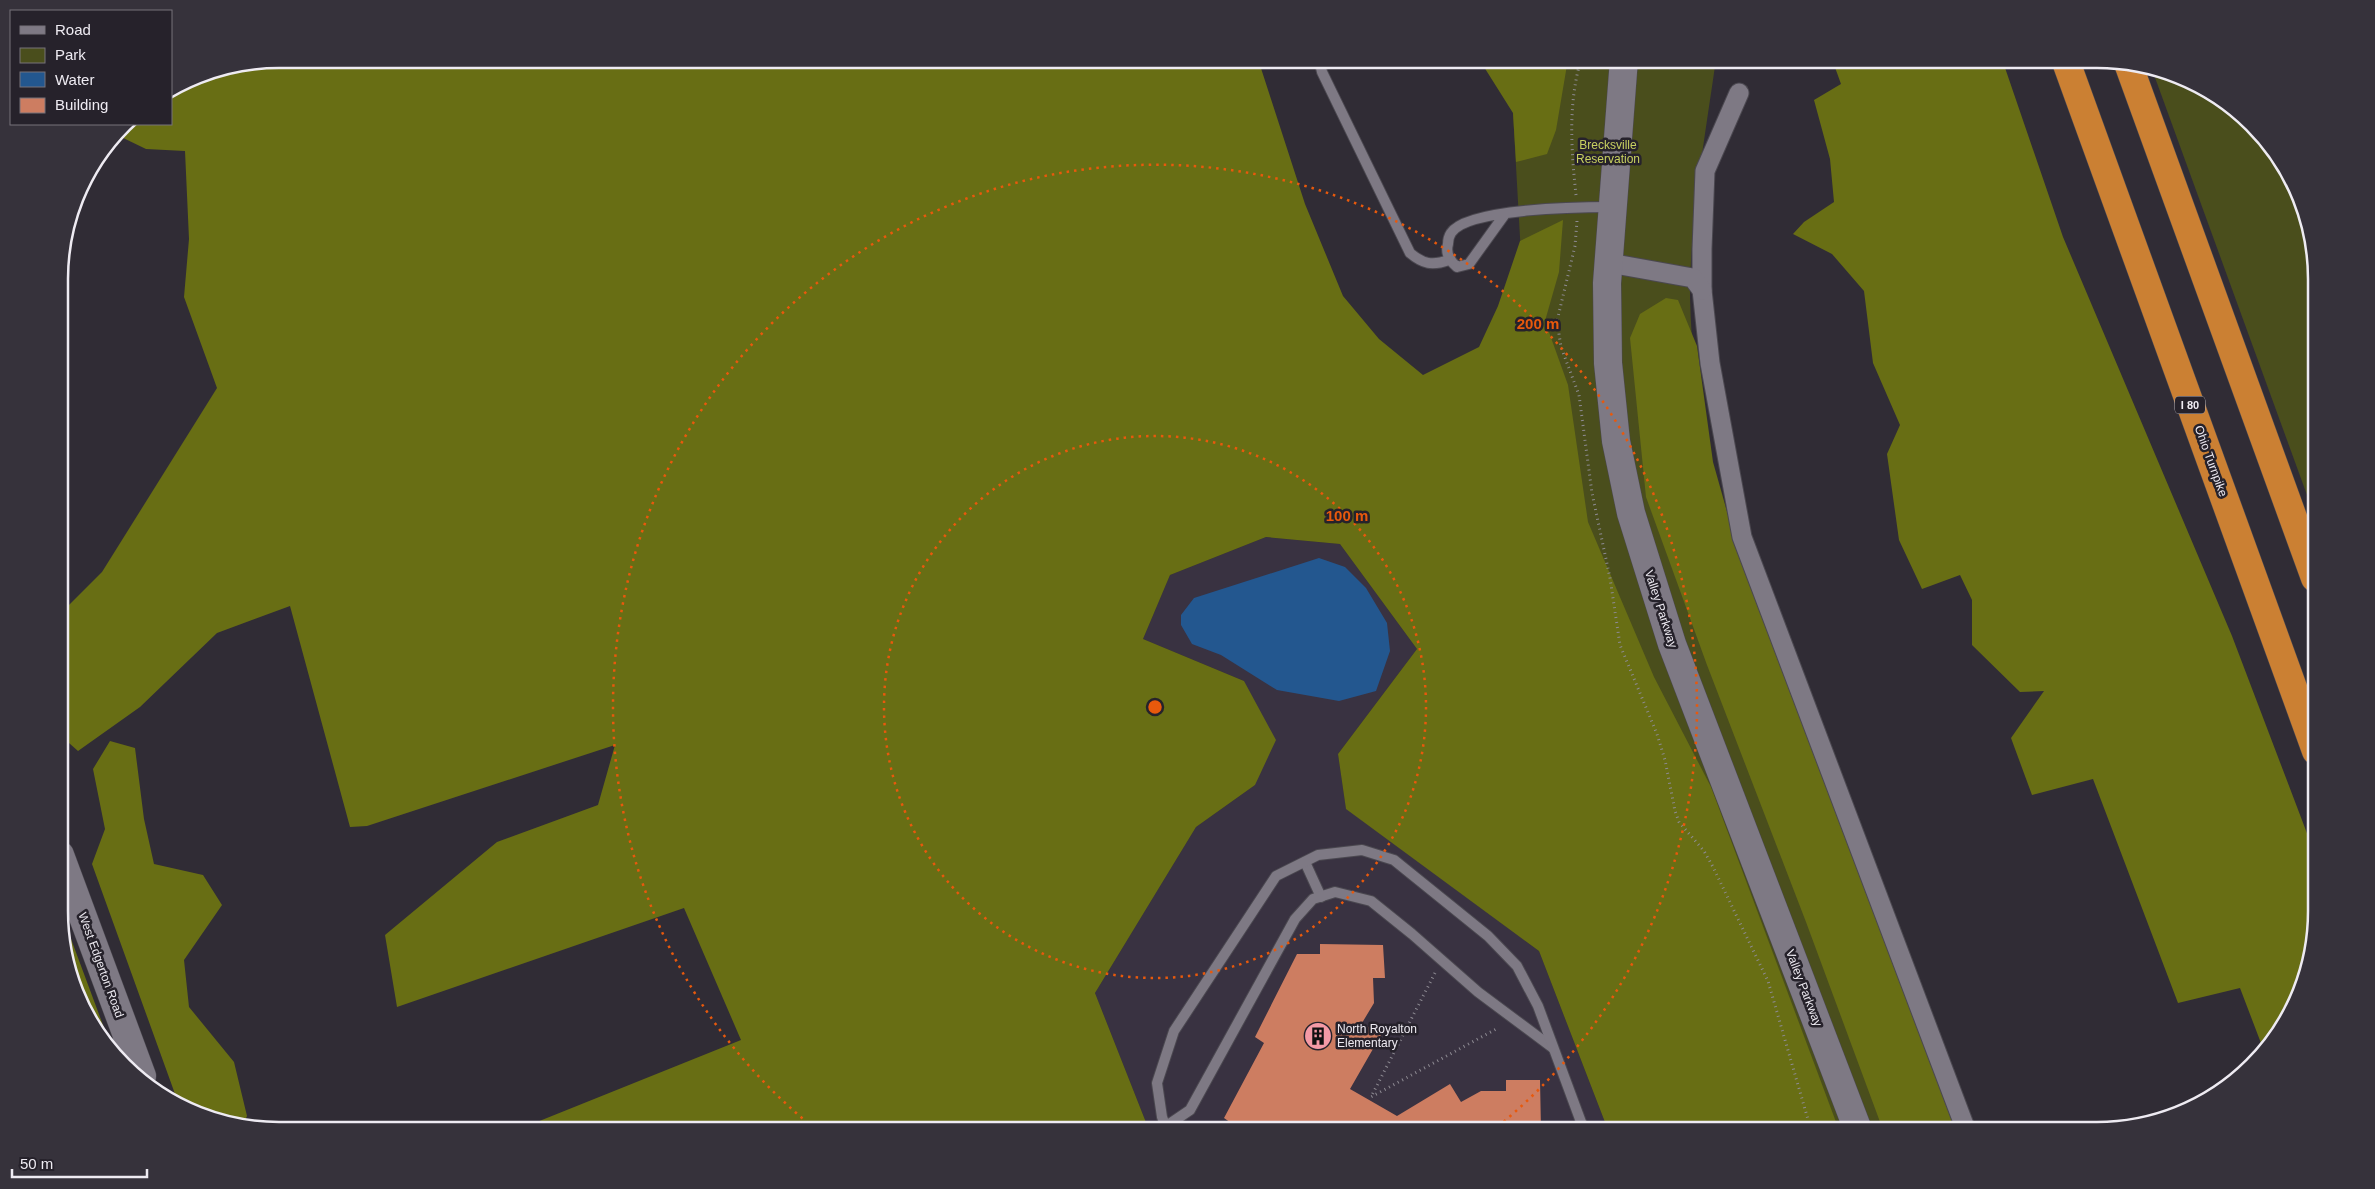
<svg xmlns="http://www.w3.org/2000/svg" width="2375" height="1189" viewBox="0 0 2375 1189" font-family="Arial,sans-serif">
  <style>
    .built { fill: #393241 }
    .green { fill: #4a4e1c }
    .forest { fill: #686e14 }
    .water { fill: #23578f }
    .building { fill: #cd7d61 }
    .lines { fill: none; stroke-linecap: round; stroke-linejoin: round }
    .lane-casing { stroke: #4b4850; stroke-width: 12 }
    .street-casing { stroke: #4b4850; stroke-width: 21 }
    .secondary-casing { stroke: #4b4850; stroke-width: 29 }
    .highway-casing { stroke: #4b4850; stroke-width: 29 }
    .path { stroke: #8e8b93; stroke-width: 3; stroke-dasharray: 1 4; stroke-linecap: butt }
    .lane { stroke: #7e7984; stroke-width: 10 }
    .street { stroke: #7e7984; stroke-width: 19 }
    .secondary { stroke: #7e7984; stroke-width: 28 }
    .highway { stroke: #cb8033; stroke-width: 28 }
    .ring { fill: none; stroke: #e8590c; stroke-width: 2.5; stroke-dasharray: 2.5 5 }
    .labels { text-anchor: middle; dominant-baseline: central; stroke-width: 5; stroke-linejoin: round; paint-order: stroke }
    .shield { fill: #26222b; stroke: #b2afb6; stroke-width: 1 }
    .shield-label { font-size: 11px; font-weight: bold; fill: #eeebf2 }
    .park-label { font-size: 12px; fill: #c8d160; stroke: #26222b }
    .street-label { font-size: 12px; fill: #eeebf2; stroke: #26222b }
    .poi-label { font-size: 12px; fill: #eeebf2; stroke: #26222b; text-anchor: start }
    .rim { fill: none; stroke: #eeebf2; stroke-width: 2.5 }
    .centre { fill: #e8590c; stroke: #26222b; stroke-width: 2.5 }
    .ring-label { font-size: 15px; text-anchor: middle; font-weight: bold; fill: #e8590c; stroke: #26222b; stroke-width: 5; stroke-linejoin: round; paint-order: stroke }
  </style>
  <rect width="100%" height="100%" fill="#302c35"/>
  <path class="built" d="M1266,537L1340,544L1417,649L1338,754L1346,808L1539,951L1608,1130H1149L1095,993L1196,827L1255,785L1244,681L1143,639L1170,575Z"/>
  <g class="green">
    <path d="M1510,59H1716C1705,138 1690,217 1690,297C1691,352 1699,406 1706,460L1951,1130H1774L1527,362Z"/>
    <path d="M2153,72L2194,81L2271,145L2300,195L2314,250L2315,517Z"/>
  </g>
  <g class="forest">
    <path d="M278,59H1258L1305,204L1343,296L1379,339L1423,375L1479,347L1498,306L1520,241L1563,220L1559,272L1545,321L1568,385L1588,522L1654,677L1711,787L1839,1130H1608L1539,951L1346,809L1338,754L1417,649L1340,544L1266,537L1170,575L1143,639L1244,681L1276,740L1255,785L1196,827L1095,993L1149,1130H517L741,1040L684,908L397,1007L385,935L497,842L598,805L615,745L367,826L350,827L290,606L217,633L140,707L78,751L60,735V614L102,572L217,388L184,297L189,239L185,151L146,149L117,135L125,124H171V90L195,75Z"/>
    <path d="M1479,59H1568L1556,130L1547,154L1516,162L1513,113Z"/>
    <path d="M1832,59H2002L2063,237L2232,636L2316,857V911L2294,1008L2264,1051L2240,988L2178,1003L2093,779L2032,795L2011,738L2044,691L2020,692L1972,645V600L1960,575L1922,589L1899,540L1887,454L1900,425L1873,363L1864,291L1832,254L1793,234L1804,222L1834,202L1830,159L1814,100L1841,84Z"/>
    <path d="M1666,298L1678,300L1697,346L1713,462L1737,547L1957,1130H1883L1806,922L1707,665L1646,497L1630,338L1640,314Z"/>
    <path d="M110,741L135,748L144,819L154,864L203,875L222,905L184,960L189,1007L234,1062L247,1116L244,1122L179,1105L92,864L105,829L93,769Z"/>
    <path d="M61,912L113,1052C87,1030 65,973 61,940C59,931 61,921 61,912Z"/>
  </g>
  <path class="water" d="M1319,558L1345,567L1366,588L1387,623L1390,651L1376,691L1339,701L1277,690L1221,655L1192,644L1181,625V615L1194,598Z"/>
  <path class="building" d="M1320,944L1383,945L1385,978H1373L1374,1003L1362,1023L1381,1035L1350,1089L1397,1116L1450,1084L1461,1102L1481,1091H1506V1080H1540L1541,1130H1241L1224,1118L1264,1043L1255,1037L1297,954H1320Z"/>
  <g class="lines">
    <g class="lane-casing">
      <g id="lane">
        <path d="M1319,59L1322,72L1410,253C1423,264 1432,266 1449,260"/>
        <path d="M1505,214L1469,264L1457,267C1450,261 1445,254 1448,244C1448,241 1449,236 1451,233C1466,208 1583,207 1612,207"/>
        <path d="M1305,862L1321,897"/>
        <path d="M107,1047L127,1037"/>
        <path d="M1165,1127L1190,1110L1295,919L1313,899L1335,892L1371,901L1412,934L1478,992L1553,1048"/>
        <path d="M1167,1130L1162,1117L1157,1083L1174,1031L1276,876L1318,855L1362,850L1394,860L1488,936L1517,966L1538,1006L1584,1130"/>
      </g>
    </g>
    <g class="street-casing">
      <g id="street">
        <path d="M1739,93L1705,171L1702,249V290L1710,363L1742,537L1966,1130"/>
        <path d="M1609,263L1693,278L1702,290"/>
      </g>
    </g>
    <g class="secondary-casing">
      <g id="secondary">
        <path d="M1624,59L1607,283L1608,363L1616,441L1631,513L1672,644L1858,1130"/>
        <path d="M60,855L142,1076"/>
      </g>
    </g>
    <g class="highway-casing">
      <g id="highway">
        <path d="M2065,59L2316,751"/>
        <path d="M2129,66L2315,578"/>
      </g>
    </g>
    <g class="path">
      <path d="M1576,195C1571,148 1568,104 1581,59"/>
      <path d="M1577,221L1575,246L1557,321L1561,347L1579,395L1592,493L1610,578L1620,645L1657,734L1665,760L1675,811L1679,822L1704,851L1713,867L1768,981L1811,1130"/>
      <path d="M1435,973L1371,1097L1498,1028"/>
    </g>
    <use href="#lane" class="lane"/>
    <use href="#street" class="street"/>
    <use href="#secondary" class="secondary"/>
    <use href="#highway" class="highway"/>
  </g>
  <g class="ring">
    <circle cx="1155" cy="707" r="271"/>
    <path d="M814 1128A542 542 0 1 1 1496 1128"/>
  </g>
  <defs>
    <g id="building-disc" transform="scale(1.4375)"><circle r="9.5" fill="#f49aa6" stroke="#26222b"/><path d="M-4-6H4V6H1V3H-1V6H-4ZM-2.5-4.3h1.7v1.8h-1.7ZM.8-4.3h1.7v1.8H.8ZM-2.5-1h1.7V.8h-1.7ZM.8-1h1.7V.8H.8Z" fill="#111"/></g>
  </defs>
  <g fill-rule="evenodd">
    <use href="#building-disc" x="1318" y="1036"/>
  </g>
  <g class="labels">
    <rect class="shield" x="2175" y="396.5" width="30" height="17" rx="4"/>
    <g class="shield-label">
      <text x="2190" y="405">I 80</text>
    </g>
    <g class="park-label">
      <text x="1608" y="145">Brecksville<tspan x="1608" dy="14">Reservation</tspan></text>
    </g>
    <g class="street-label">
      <text transform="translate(2211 461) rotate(70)">Ohio Turnpike</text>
      <text transform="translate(1661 609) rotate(72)">Valley Parkway</text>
      <text transform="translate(101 965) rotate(70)">West Edgerton Road</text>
      <text transform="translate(1804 988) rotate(69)">Valley Parkway</text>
    </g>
    <g class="poi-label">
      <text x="1337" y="1029">North Royalton<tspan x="1337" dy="14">Elementary</tspan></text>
    </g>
  </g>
  <path d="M0 0H2375V1189H0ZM279 68H2097A211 211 0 0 1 2308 279V911A211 211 0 0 1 2097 1122H279A211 211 0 0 1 68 911V279A211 211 0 0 1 279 68Z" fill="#36323b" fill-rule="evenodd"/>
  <path class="rim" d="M279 68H2097A211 211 0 0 1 2308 279V911A211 211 0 0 1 2097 1122H279A211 211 0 0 1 68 911V279A211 211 0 0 1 279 68Z"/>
  <circle cx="1155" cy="707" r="8" class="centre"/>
  <g class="ring-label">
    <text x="1538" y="329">200 m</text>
    <text x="1347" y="521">100 m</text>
  </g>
  <rect x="10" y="10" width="162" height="115" fill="#26222b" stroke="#76727b"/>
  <rect x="20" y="26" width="25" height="8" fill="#7e7984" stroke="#76727b"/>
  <text x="55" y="35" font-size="15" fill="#eeebf2">Road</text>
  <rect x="20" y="48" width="25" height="15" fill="#4a4e1c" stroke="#76727b"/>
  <text x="55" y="60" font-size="15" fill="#eeebf2">Park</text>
  <rect x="20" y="72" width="25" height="15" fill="#23578f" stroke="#76727b"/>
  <text x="55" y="85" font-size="15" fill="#eeebf2">Water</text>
  <rect x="20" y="98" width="25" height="15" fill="#cd7d61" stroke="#76727b"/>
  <text x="55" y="110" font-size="15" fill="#eeebf2">Building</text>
  <path d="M12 1169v8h135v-8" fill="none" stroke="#eeebf2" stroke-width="2.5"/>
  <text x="20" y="1169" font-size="15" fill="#eeebf2" stroke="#26222b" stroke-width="4" paint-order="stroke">50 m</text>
</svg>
